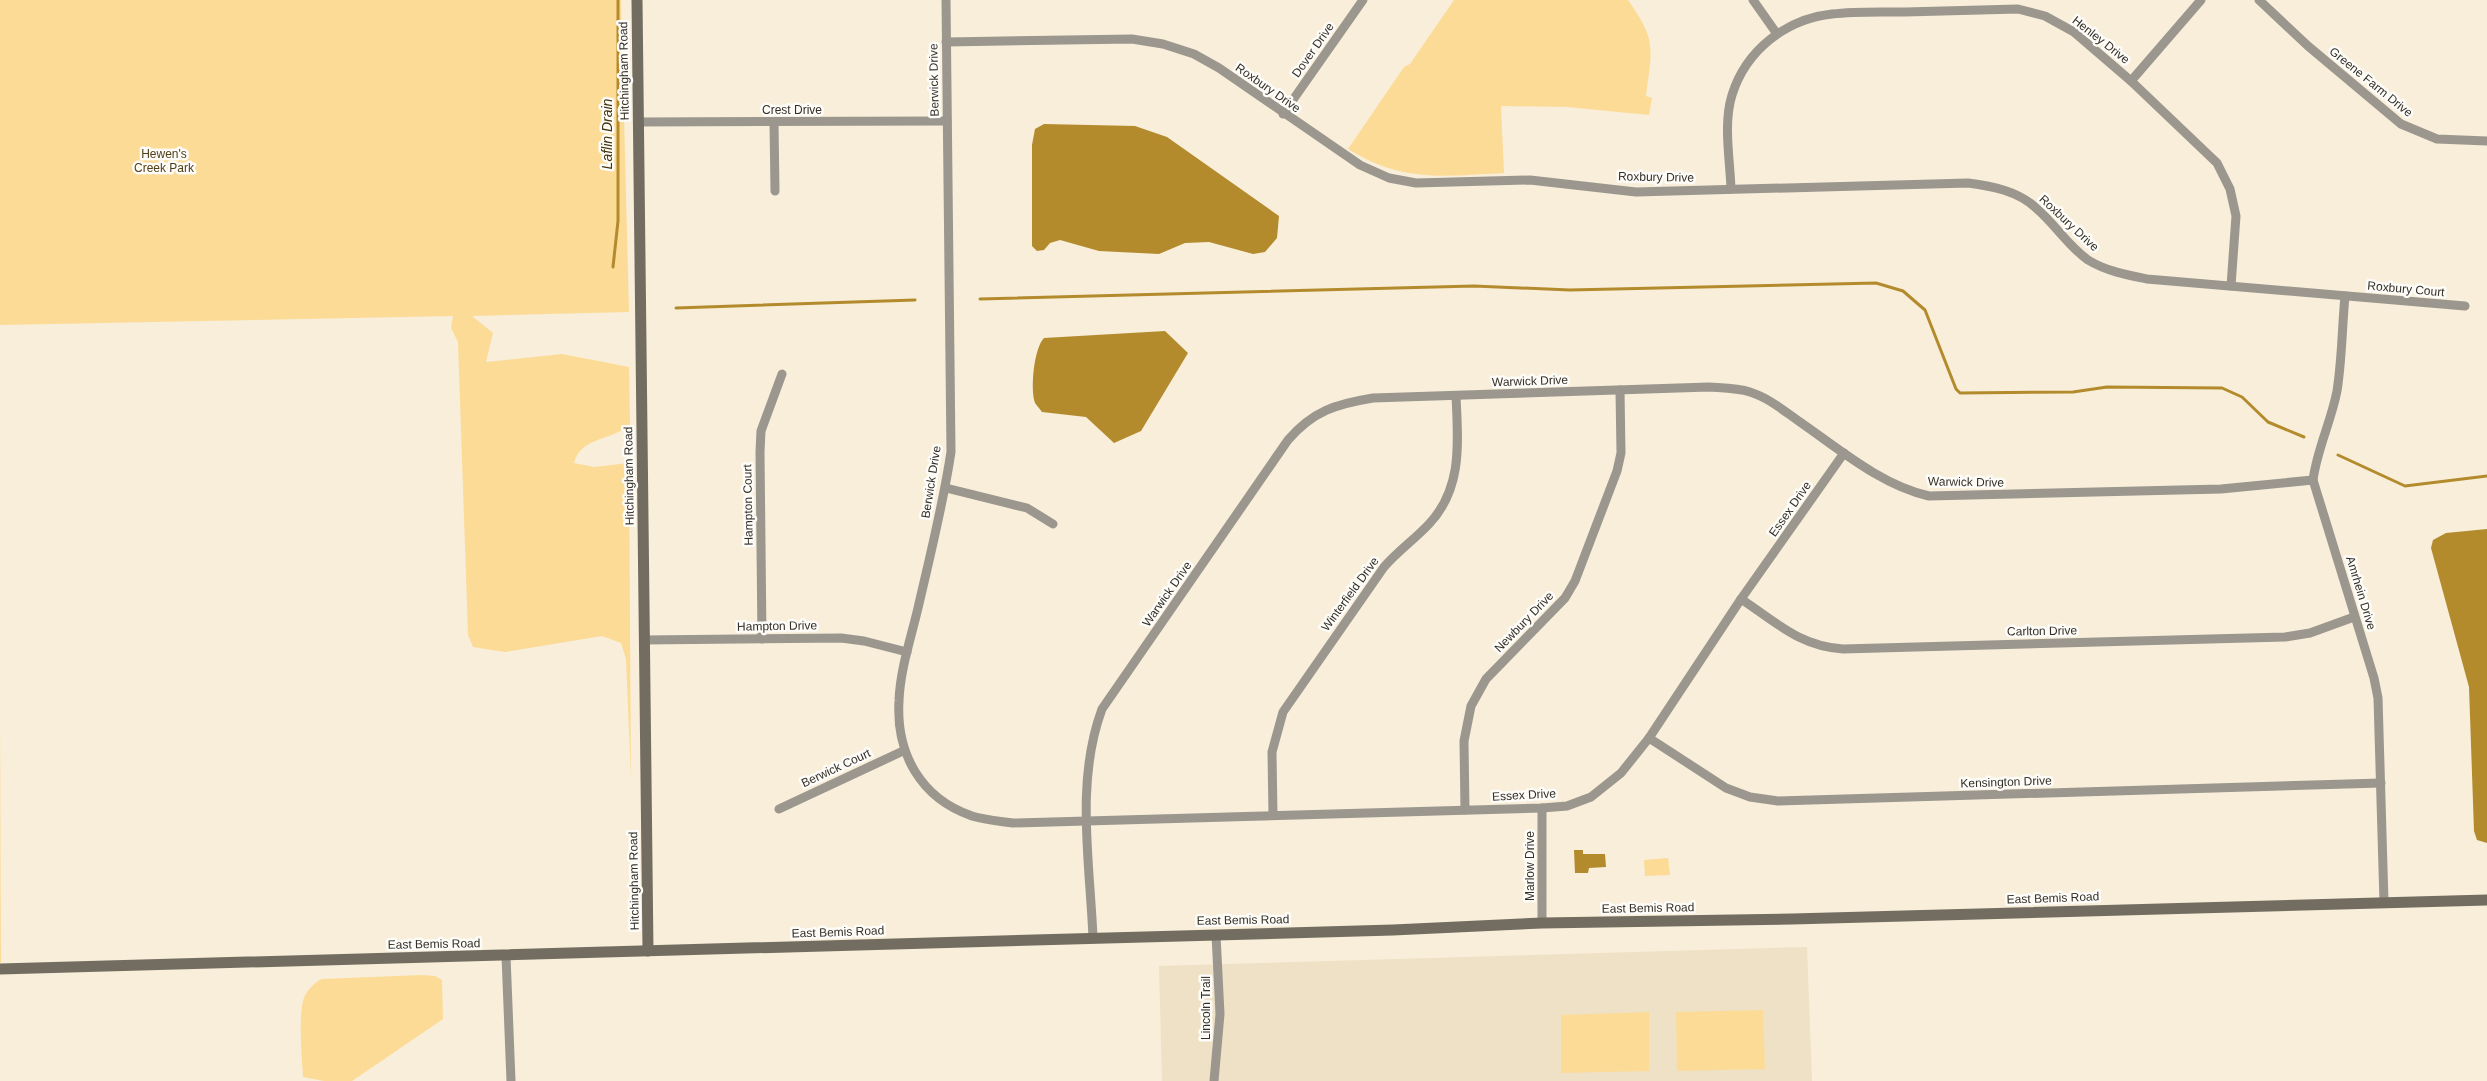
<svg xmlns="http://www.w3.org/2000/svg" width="2487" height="1081" viewBox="0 0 2487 1081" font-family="Helvetica,sans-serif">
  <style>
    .built { fill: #eee1c5 }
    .green { fill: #fcdb97 }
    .water { fill: #b38b2d }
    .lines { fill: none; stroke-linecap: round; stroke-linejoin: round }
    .stream { stroke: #b38b2d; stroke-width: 3 }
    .street { stroke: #9b978e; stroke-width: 9 }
    .secondary { stroke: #736d61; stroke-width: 11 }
    .labels { text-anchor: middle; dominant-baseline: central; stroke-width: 5; stroke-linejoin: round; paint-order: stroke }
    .street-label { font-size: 12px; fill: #332f28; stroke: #fefcf8 }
    .park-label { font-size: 12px; fill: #503f18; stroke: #fefcf8 }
    .water-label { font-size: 14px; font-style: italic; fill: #45340d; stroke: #fefcf8 }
  </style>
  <rect width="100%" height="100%" fill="#f8eed9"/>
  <path class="built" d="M1807,947L1812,1081H1162L1159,966Z"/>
  <g class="green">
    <path d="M0,0H621L629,312L472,316L493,333L486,362L562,354L629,367L630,424C613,441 581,436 574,463L594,467L629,463L631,779L626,659L621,643L602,636L505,652L473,647L468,635L458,342L451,328L453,316L0,325Z"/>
    <path d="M1454,0H1628C1657,41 1652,48 1646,96L1652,98L1649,115L1567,107L1501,106L1504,173C1444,176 1402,183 1348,149L1404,67L1410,64Z"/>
    <path d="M0,710L1,963H0Z"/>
    <path d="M1668,858L1670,875L1645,876L1644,860Z"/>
    <path d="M422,975L435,976L442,980L443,1019L352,1081H324L303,1077C302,1059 298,1013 304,998C307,990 315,982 322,979Z"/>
    <path d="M1763,1010L1765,1069L1677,1071L1676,1012Z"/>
    <path d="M1649,1012V1071L1561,1073V1015Z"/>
  </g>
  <g class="water">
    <path d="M1044,124L1135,126L1167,137L1279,216L1277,238L1265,252L1253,254L1209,242L1185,243L1159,254L1099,251L1060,240L1050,243L1044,250L1037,251L1032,246V145L1035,129Z"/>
    <path d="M1165,331L1188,353L1141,431L1114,443L1086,417L1042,412C1040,409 1037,406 1035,403C1030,389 1034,348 1044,338Z"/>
    <path d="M2487,529V843L2477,840L2474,831L2469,687L2431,548L2433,540L2446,533Z"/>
    <path d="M1574,850H1583V854H1605L1606,867L1589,868L1588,873H1575Z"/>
  </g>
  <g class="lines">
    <g class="stream">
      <path d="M613,267L618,221V0"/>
      <path d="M980,299L1474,286L1570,290L1876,283L1903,291L1925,310L1956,389L1960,393L2073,392L2107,387L2222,388L2242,397L2268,422L2304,437"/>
      <path d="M676,308L915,300"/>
      <path d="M2338,455L2405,486L2487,476"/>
    </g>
    <g class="street">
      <path d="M946,0L951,452C943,505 930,556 918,608C911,638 900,670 899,701C896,753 920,798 972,816C985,820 999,821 1013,823L1542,808L1567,806L1591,797L1621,773L1649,738L1741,599L1844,453"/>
      <path d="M1753,0L1777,34"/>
      <path d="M2259,0L2308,46L2401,124L2437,139L2487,141"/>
      <path d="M946,42L1132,39L1163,44L1194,54L1219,68L1360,165L1389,178L1416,183L1530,180L1636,192L1968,183C1992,186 2018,191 2036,208C2055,224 2068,246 2088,260C2106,271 2127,275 2147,279L2465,306"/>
      <path d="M2131,81L2201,0"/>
      <path d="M1283,114L1363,0"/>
      <path d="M638,122L947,121"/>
      <path d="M774,123L775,191"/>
      <path d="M1731,189C1730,159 1723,124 1732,95C1746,50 1786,19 1832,14C1856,11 1881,12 1905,12C1943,11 1981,10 2018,9L2045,16L2074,32L2131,81L2217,163L2230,189L2236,216L2231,286"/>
      <path d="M2345,296C2342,327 2342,360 2337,391C2331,422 2317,449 2313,480L2374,678L2378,698L2384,902"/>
      <path d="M946,488L1027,508L1053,524"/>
      <path d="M1741,599C1776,622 1799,646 1843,649L2285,637L2310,633L2354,617"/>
      <path d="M762,639L760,452L761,431L782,374"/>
      <path d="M644,640L841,638L864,641L907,652"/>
      <path d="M1649,738L1726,788L1750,797L1778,801L2381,783"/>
      <path d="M1542,808V923"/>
      <path d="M779,809L903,751"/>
      <path d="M1465,810L1464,741L1471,706L1486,679L1565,598L1575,581L1617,471L1621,453L1620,390"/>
      <path d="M1273,815L1272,752L1283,712L1384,567C1398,551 1415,539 1429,524C1463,488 1458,442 1456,396"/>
      <path d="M1093,938C1090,862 1075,782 1102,709L1288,440C1313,411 1336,404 1373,398L1709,387C1722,388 1737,388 1750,392C1769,398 1784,411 1800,422C1839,449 1881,485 1929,496L2221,489L2313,480"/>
      <path d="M506,956L511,1081"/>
      <path d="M1214,1081L1220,1014L1216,935"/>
    </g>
    <g class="secondary">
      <path d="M637,0L648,951"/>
      <path d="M0,969L1393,930L1542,923L1792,919L2487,900"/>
    </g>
  </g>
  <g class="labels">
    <g class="street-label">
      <text transform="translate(2101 40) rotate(38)">Henley Drive</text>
      <text transform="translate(1313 50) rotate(-55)">Dover Drive</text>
      <text transform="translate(624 71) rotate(-91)">Hitchingham Road</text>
      <text transform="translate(934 80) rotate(-91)">Berwick Drive</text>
      <text transform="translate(2371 82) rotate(39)">Greene Farm Drive</text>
      <text transform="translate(1268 88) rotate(35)">Roxbury Drive</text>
      <text x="792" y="110">Crest Drive</text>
      <text transform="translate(1656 177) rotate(1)">Roxbury Drive</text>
      <text transform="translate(2069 223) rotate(43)">Roxbury Drive</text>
      <text transform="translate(2406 289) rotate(5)">Roxbury Court</text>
      <text transform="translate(1530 381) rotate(-2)">Warwick Drive</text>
      <text transform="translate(629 476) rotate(-91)">Hitchingham Road</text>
      <text transform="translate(931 482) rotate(-81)">Berwick Drive</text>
      <text transform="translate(1966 482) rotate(1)">Warwick Drive</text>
      <text transform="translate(748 505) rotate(-91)">Hampton Court</text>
      <text transform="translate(1790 509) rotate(-55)">Essex Drive</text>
      <text transform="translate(2361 593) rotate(73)">Amrhein Drive</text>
      <text transform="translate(1167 594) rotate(-55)">Warwick Drive</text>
      <text transform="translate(1350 594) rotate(-54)">Winterfield Drive</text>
      <text transform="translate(1524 622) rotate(-46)">Newbury Drive</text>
      <text transform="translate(777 626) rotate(-1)">Hampton Drive</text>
      <text transform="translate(2042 631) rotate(-1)">Carlton Drive</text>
      <text transform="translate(836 768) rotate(-25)">Berwick Court</text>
      <text transform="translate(2006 782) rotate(-2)">Kensington Drive</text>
      <text transform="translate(1524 795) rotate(-3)">Essex Drive</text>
      <text transform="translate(1530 866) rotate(-90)">Marlow Drive</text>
      <text transform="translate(634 881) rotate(-91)">Hitchingham Road</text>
      <text transform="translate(2053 898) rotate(-2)">East Bemis Road</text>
      <text transform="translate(1648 908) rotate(-1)">East Bemis Road</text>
      <text transform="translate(1243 920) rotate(-1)">East Bemis Road</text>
      <text transform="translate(838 932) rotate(-2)">East Bemis Road</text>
      <text transform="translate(434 944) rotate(-1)">East Bemis Road</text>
      <text transform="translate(1206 1008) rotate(-90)">Lincoln Trail</text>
    </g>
    <g class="park-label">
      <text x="164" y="154">Hewen's<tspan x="164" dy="14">Creek Park</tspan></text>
    </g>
    <g class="water-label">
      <text transform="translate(607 134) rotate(-90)">Laflin Drain</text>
    </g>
  </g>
</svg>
